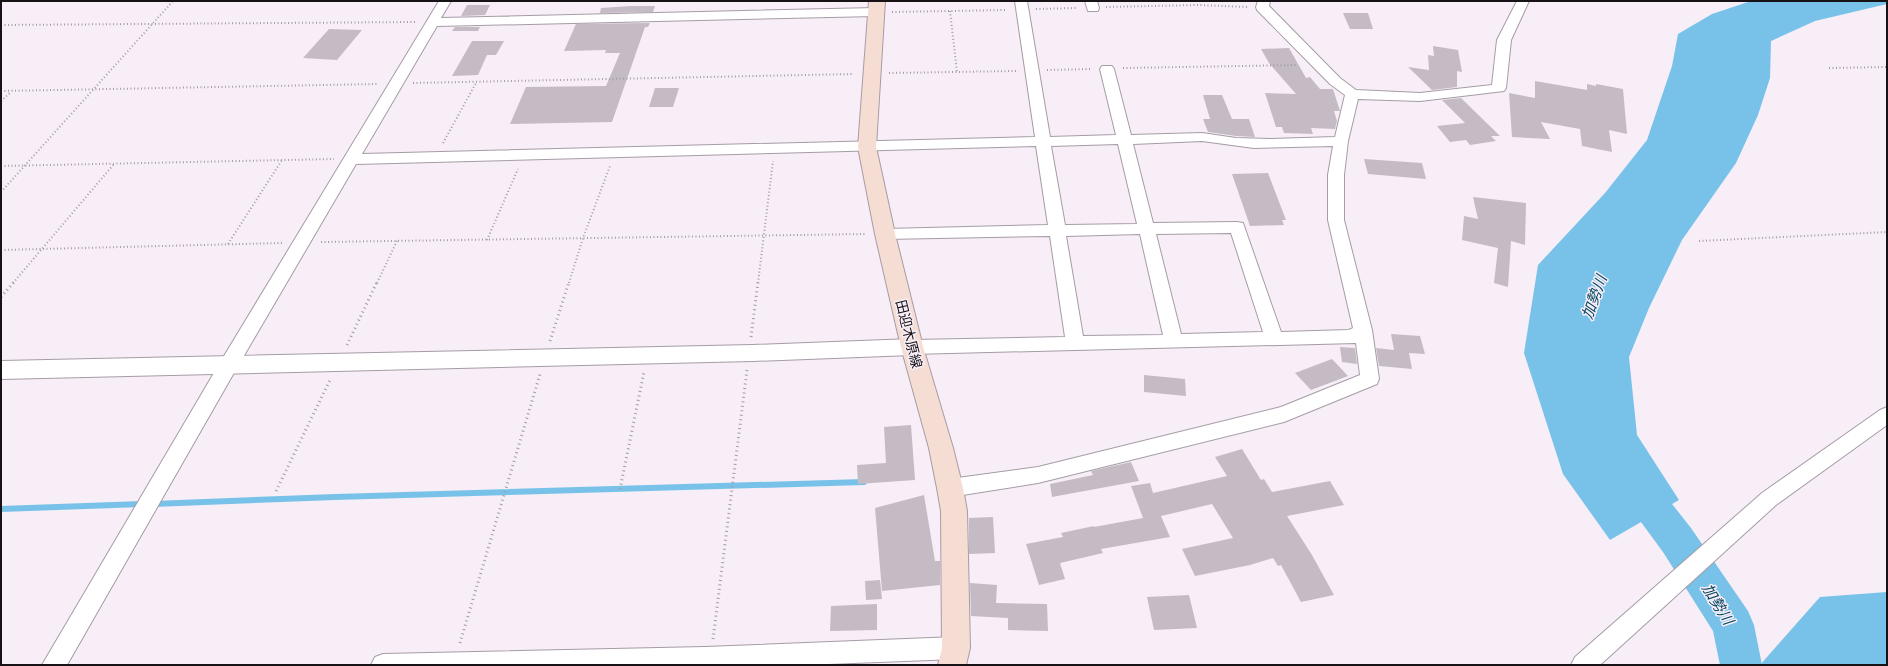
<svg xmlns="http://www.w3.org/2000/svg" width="1888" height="666" viewBox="0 0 1888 666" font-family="Quicksand,'Noto Sans JP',sans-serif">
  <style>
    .water { fill: #78c2e9 }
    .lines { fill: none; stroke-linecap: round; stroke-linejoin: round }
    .stream { stroke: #78c2e9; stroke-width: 6 }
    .river { fill: #78c2e9; fill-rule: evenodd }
    .building { fill: #c4bbc5 }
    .minor-casing { stroke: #a59ca6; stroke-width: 2 }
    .tertiary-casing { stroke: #a59ca6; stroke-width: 2 }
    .secondary-casing { stroke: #a59ca6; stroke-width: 2 }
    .path-far1 { stroke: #a39ca4; stroke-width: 2; stroke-dasharray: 1 2.5; stroke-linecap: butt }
    .path { stroke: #a39ca4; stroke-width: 3; stroke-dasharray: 1 3.5; stroke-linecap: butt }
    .minor { fill: #fff; fill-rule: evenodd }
    .tertiary { fill: #fff; fill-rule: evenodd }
    .secondary { fill: #f6ddd3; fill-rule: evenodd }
    .labels { text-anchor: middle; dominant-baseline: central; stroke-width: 3; stroke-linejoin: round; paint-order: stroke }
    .street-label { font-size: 14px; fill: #161216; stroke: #f7eef8 }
    .water-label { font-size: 15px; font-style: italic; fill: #064660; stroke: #f7eef8 }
  </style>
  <rect width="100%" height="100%" fill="#f7eef8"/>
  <g class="water">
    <path d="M1751,1H1887V4L1815,21L1771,41L1770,78L1758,115L1736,163L1682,240L1649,308L1629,357L1637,435L1679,500L1610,540L1563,474L1524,353L1538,265L1605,193L1647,140L1672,66L1678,34L1712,14Z"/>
    <path d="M1887,592V665H1760L1820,597Z"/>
  </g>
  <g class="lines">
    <g class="stream">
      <path d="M153,504L335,497L864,482"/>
      <path d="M1,509L142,504"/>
    </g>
    <path class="river" d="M1629,462L1642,466L1691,528L1748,611L1754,625L1762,665H1720L1713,631L1663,552L1616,488L1610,477L1616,466Z"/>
  </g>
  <g class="building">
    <path d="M467,5H490L485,15L461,16Z"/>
    <path d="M631,6H655L653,12L600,13L601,8Z"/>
    <path d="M1343,13H1368L1373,29H1350Z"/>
    <path d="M650,23L648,27H645L612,122L510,124L526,87L606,86L620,53H605L606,50L564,51L576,24Z"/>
    <path d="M455,27H480L478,31H452Z"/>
    <path d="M329,29L362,30L337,60L303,58Z"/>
    <path d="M472,41H504L496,55H487L478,75L452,76Z"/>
    <path d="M1433,46L1458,50L1462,72L1457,71V87L1432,90L1408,67L1429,70L1428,55L1434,56Z"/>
    <path d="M1289,48L1306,78L1310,77L1320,89H1333L1340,111H1334L1337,121L1335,129L1311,128L1313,134L1284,133L1282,127H1276L1265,93L1296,94L1269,63L1261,49Z"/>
    <path d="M1535,81L1587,90V84L1596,86V84L1623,89L1627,134L1609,130L1612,152L1582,146L1580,129L1541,122L1550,139L1512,137L1509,93L1535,98Z"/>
    <path d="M655,88H679L673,107H649Z"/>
    <path d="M1203,95H1222L1232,119H1249L1255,137L1236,136L1208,132L1203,119H1210Z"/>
    <path d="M1461,98L1500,136H1491L1496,141L1470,145L1466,140L1450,142L1437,126L1465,123L1442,100Z"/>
    <path d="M1364,159L1422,163L1426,179L1368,174Z"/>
    <path d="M1268,173L1286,220H1282L1284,225L1250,226L1232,174Z"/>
    <path d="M1473,197L1526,203L1525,245L1511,241L1508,287L1494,283L1498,248L1462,240L1464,216L1478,219Z"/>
    <path d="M1391,334L1420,336L1425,354L1409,353L1412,369L1379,366L1376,348L1394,350Z"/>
    <path d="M1340,347L1355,348L1357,364L1342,362Z"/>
    <path d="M1332,359L1348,376L1311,390L1295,373Z"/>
    <path d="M1144,375L1185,379L1186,396L1144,392Z"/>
    <path d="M911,425L915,480L858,484L857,465L886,463L884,427Z"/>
    <path d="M1242,449L1261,480L1264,479L1272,492L1330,481L1344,505L1287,516L1312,555L1334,595L1301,602L1281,565L1278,566L1273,558L1250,565L1195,576L1182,549L1233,538L1212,504L1161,516L1170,537L1101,549L1103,553L1060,563L1065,579L1039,585L1026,544L1063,537L1061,533L1094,526V527L1143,518L1131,486L1150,483L1153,493L1227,476L1215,457Z"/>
    <path d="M1131,462L1139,481L1052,497L1050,484L1093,475L1091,471Z"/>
    <path d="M924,495L935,561H940V585L882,591L875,508Z"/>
    <path d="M993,517L995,553L969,554V518Z"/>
    <path d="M880,580L882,599L866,600L865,581Z"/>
    <path d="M970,583L997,585L996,603L1047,604L1048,631L1008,630V618L971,616Z"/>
    <path d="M1189,595L1197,628L1154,630L1147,597Z"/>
    <path d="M877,604V630L830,631L831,606Z"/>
  </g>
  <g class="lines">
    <g class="minor-casing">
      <g id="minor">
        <path d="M439,1H451L441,18L876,8L881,9L882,12L881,15L876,16L437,26L362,154L1035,137L1015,1H1027L1050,137L1116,135L1100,69L1102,66H1112L1114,69L1131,135L1202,133L1236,138L1271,139L1335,137L1345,95L1330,84L1257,10L1256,7L1258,1H1270L1269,6L1340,78L1356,90L1420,93L1492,85L1497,40L1517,1H1529L1511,40L1506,88L1504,91L1420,101L1358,99L1348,141L1344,175V220L1372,330L1379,379L1377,384L1284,422L1038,483L950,497L943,494L940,488L943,482L950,479L1038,467L1281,407L1360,375L1356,343L912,354L906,352L903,347L906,342L912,340L1065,337L1050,236L885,239L879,238L877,234L879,230L885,229L1048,225L1036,146L356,164L235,371L67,665H42L221,361ZM1202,141L1254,148L1333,146L1328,175V220L1353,328L1349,330L1281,332L1243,223L1237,222L1153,223L1133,144ZM1118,144L1137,224L1065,225L1051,146ZM1231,233L1263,332L1181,334L1156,234ZM1140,234L1163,335L1083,336L1066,236Z"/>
        <path d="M1085,1H1097L1099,8L1098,11H1088Z"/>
        <path d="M1887,407V425L1776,505L1600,665H1571L1575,657L1762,493L1880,410Z"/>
        <path d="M956,637L964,640L968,648L964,656L956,659L803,665H371L375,657L383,654L705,647Z"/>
      </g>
    </g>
    <g class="tertiary-casing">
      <path id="tertiary" d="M912,339L920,341L923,347L920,353L912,355L753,361L1,379V361L753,345Z"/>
    </g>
    <g class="secondary-casing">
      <path id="secondary" d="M869,1H885L876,147L895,234L923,347L953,448L963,488L967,511L970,648L966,665H938L942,648L941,511L937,488L929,448L901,347L875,234L858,147Z"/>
    </g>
    <g class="path-far1">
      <path d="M1106,7L1198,5L1247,7"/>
      <path d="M1036,9L1077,8"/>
      <path d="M950,11L957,72"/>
      <path d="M892,12L1007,10"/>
      <path d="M1,25L416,22"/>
      <path d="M1123,68L1298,65"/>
      <path d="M1829,68L1887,67"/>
      <path d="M1047,70L1092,69"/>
      <path d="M889,73L1016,71"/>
      <path d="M413,83L854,74"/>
      <path d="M1,91L378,84"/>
      <path d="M1,101L11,92"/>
      <path d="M443,143L476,83"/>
      <path d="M1,166L334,159"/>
      <path d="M1,192L173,1"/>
      <path d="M487,240L518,169"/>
      <path d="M1699,241L1887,232"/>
      <path d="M321,242L866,234"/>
      <path d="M228,244L282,160"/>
      <path d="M1,250L282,243"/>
      <path d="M13,283L114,164"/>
      <path d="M377,283L397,241"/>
      <path d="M569,283L583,238L610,166"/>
      <path d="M758,283L773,161"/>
    </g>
    <g class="path">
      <path d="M1,297L14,282"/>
      <path d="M751,337L758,282"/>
      <path d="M550,341L569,282"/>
      <path d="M347,345L377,282"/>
      <path d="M620,489L644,372"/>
      <path d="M276,491L330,380"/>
      <path d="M713,639L747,370"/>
      <path d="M460,643L540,374"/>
    </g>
    <use href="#minor" class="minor"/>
    <use href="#tertiary" class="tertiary"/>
    <use href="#secondary" class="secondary"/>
  </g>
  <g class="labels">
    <g class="street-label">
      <text transform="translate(909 334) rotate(76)">田迎木原線</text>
    </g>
    <g class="water-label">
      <text transform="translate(1594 297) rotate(-70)">加勢川</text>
      <text transform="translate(1718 604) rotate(58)">加勢川</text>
    </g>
  </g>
  <rect width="1888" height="666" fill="none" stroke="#161216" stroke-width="4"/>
</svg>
